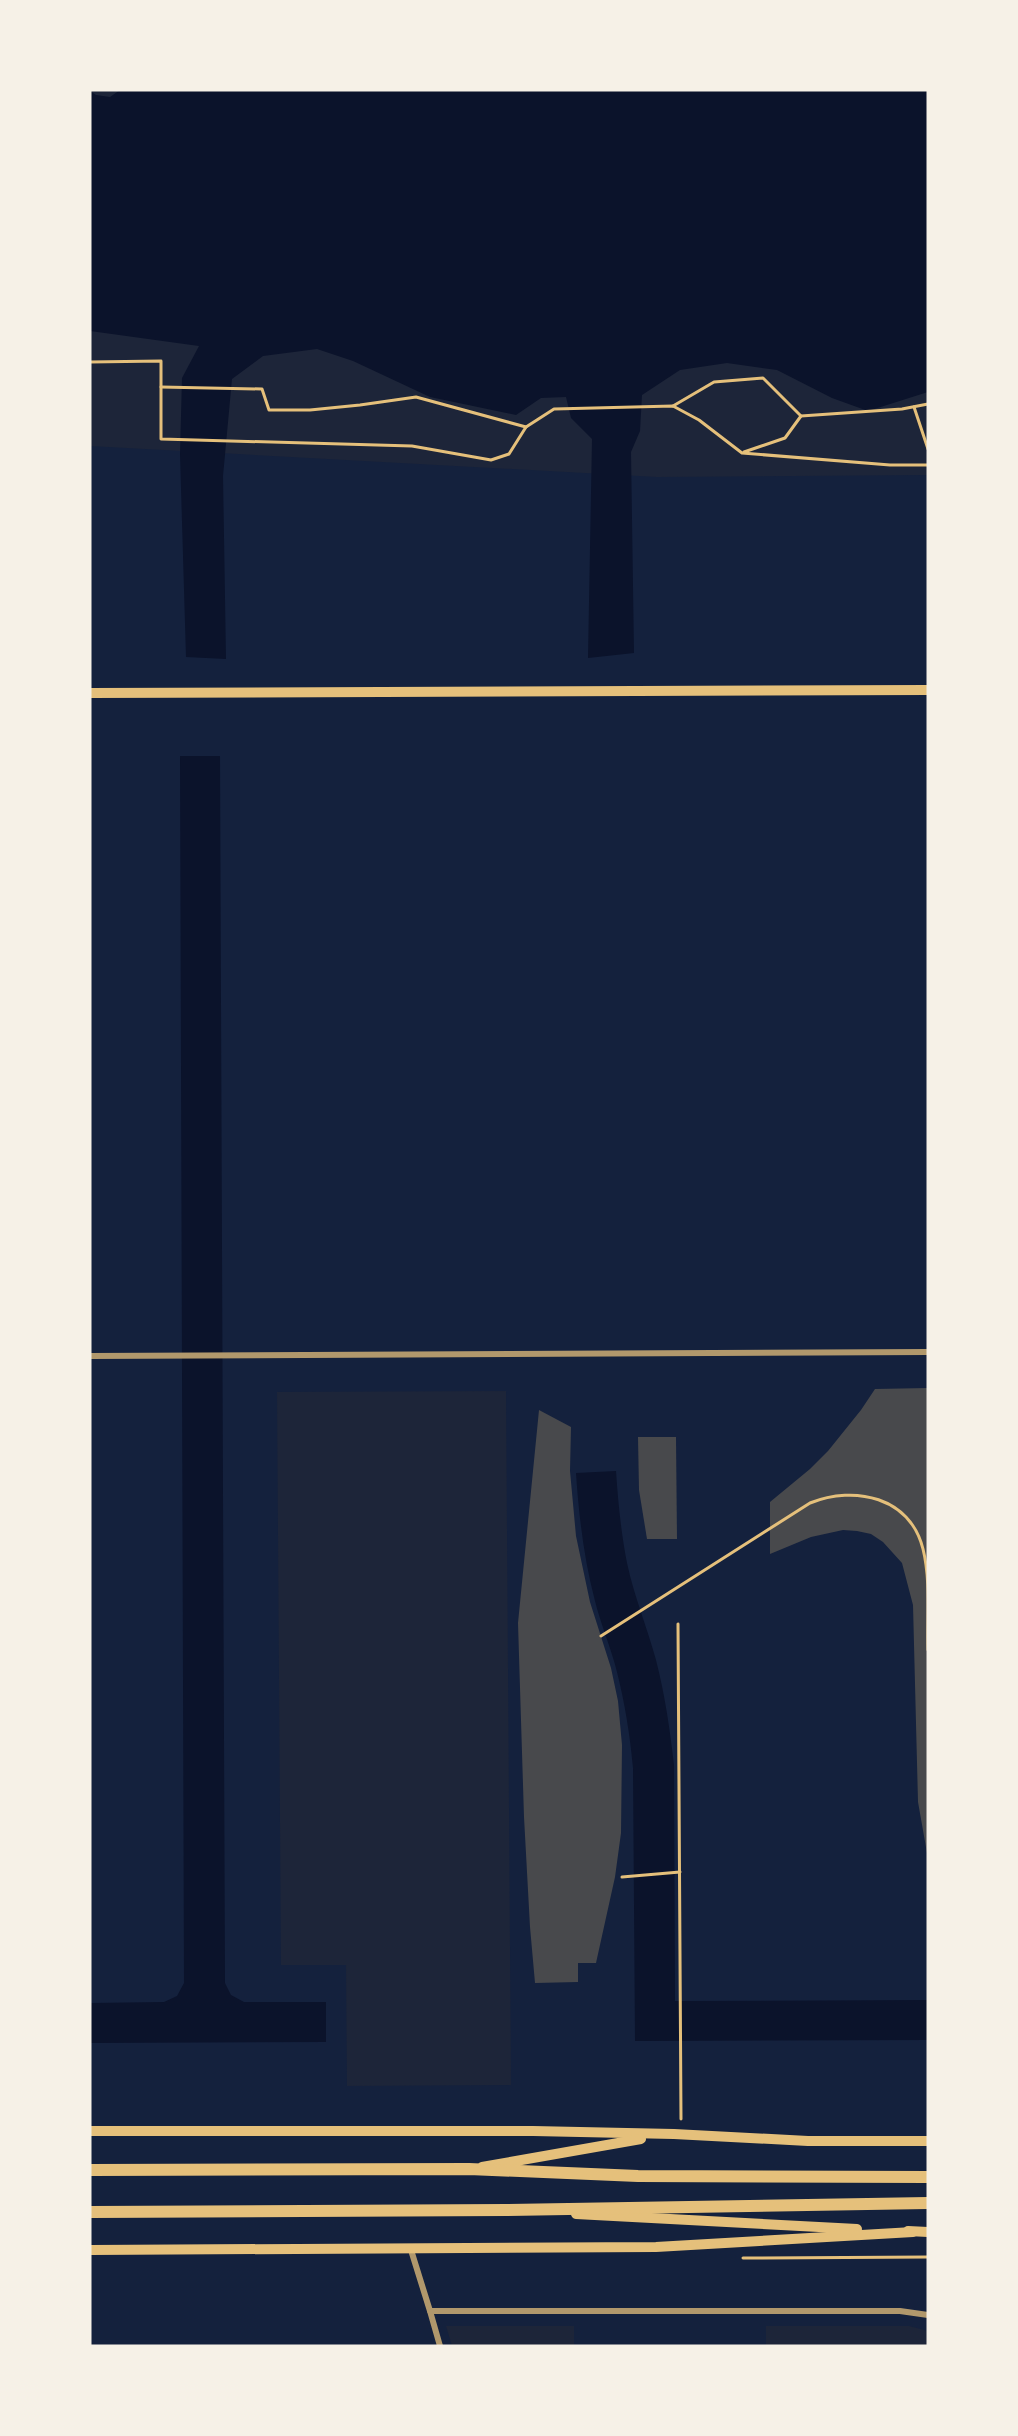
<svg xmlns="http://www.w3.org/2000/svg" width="1018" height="2436" viewBox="0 0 1018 2436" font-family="'Noto Serif',serif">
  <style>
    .green { fill: #1d2539 }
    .water { fill: #0b132b }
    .building { fill: #48494c }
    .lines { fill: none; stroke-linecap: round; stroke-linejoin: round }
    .path { stroke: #e5c07b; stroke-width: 3 }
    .minor { stroke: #b1986c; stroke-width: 6 }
    .secondary { stroke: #e5c07b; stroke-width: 10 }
    .primary { stroke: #e5c07b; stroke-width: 12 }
  </style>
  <rect width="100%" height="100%" fill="#14213d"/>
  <g class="green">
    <path d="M90,90H928V475L657,477L90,446Z"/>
    <path d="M506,1391L511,2085L347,2086L346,1965H281L277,1392Z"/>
    <path d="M446,2326H574V2346H452Z"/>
    <path d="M766,2326H909L928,2331V2346H766Z"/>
  </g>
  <g class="water">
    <path d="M120,90H928V392L868,411L832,398L777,370L727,363L680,370L642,395L640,431L631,452L634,653L588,658L592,439L571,418L566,397L541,398L516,415L430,397L353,361L317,349L263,356L232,379L223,476L226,659L186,657L180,454L182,378L199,346L90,331V91L96,95L110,97Z"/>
    <path d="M180,756H220L225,1983L231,1995L244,2002H326V2042L90,2043V2003L164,2002L177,1996L184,1983Z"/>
    <path d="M616,1471C618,1502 621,1532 627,1563C634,1596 647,1627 656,1660C665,1695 670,1730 674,1765L675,2001L928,2000V2040L635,2041L633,1768C630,1735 625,1704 617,1672C611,1648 601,1625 595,1601C584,1559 579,1517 576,1473Z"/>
  </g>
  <g class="building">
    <path d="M928,1388V1853H927L918,1802L913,1605L902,1563L883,1542L871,1534L857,1531L843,1530L811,1537L770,1554V1502L810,1469L828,1451L861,1410L875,1389Z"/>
    <path d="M539,1410L571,1427L570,1471L576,1536L590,1602L611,1668L618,1701L622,1745L621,1833L615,1877L596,1963H578V1982L535,1983L530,1927L524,1817L518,1623Z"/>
    <path d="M638,1437H676L677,1539H647L639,1490Z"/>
  </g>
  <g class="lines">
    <g class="path">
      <path d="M90,362L161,361V439L412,446L491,460L509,454L526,427"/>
      <path d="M161,387L262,389L269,410H310L360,405L416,397L526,427L554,409L673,406L699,420L742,453L890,465H928"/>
      <path d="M673,406L714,382L763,378L801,416L902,409L928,404"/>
      <path d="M914,407L928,449"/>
      <path d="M744,452L785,438L801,416"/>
      <path d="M678,1624L681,2119"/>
      <path d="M601,1636L810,1503C855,1485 910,1497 923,1549C931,1581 927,1618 928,1650"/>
      <path d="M622,1877L680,1872"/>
      <path d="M743,2258L928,2257"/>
    </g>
    <g class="minor">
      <path d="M90,1356L928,1352"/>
      <path d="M411,2250L430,2311H900L928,2315"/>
      <path d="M430,2311L440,2346"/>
    </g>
    <g class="secondary">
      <path d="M90,693L928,690"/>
      <path d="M90,2131H533L674,2134L808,2141H928"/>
      <path d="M482,2167L641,2139"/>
      <path d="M576,2214L857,2229"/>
      <path d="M908,2231L928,2232"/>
      <path d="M90,2250L656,2247L913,2232"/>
    </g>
    <g class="primary">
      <path d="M90,2170L469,2169L638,2176L928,2177"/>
      <path d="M90,2212L506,2210L928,2203"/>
    </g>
  </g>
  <rect width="1018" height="2436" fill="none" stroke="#f6f1e7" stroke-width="183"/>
</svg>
